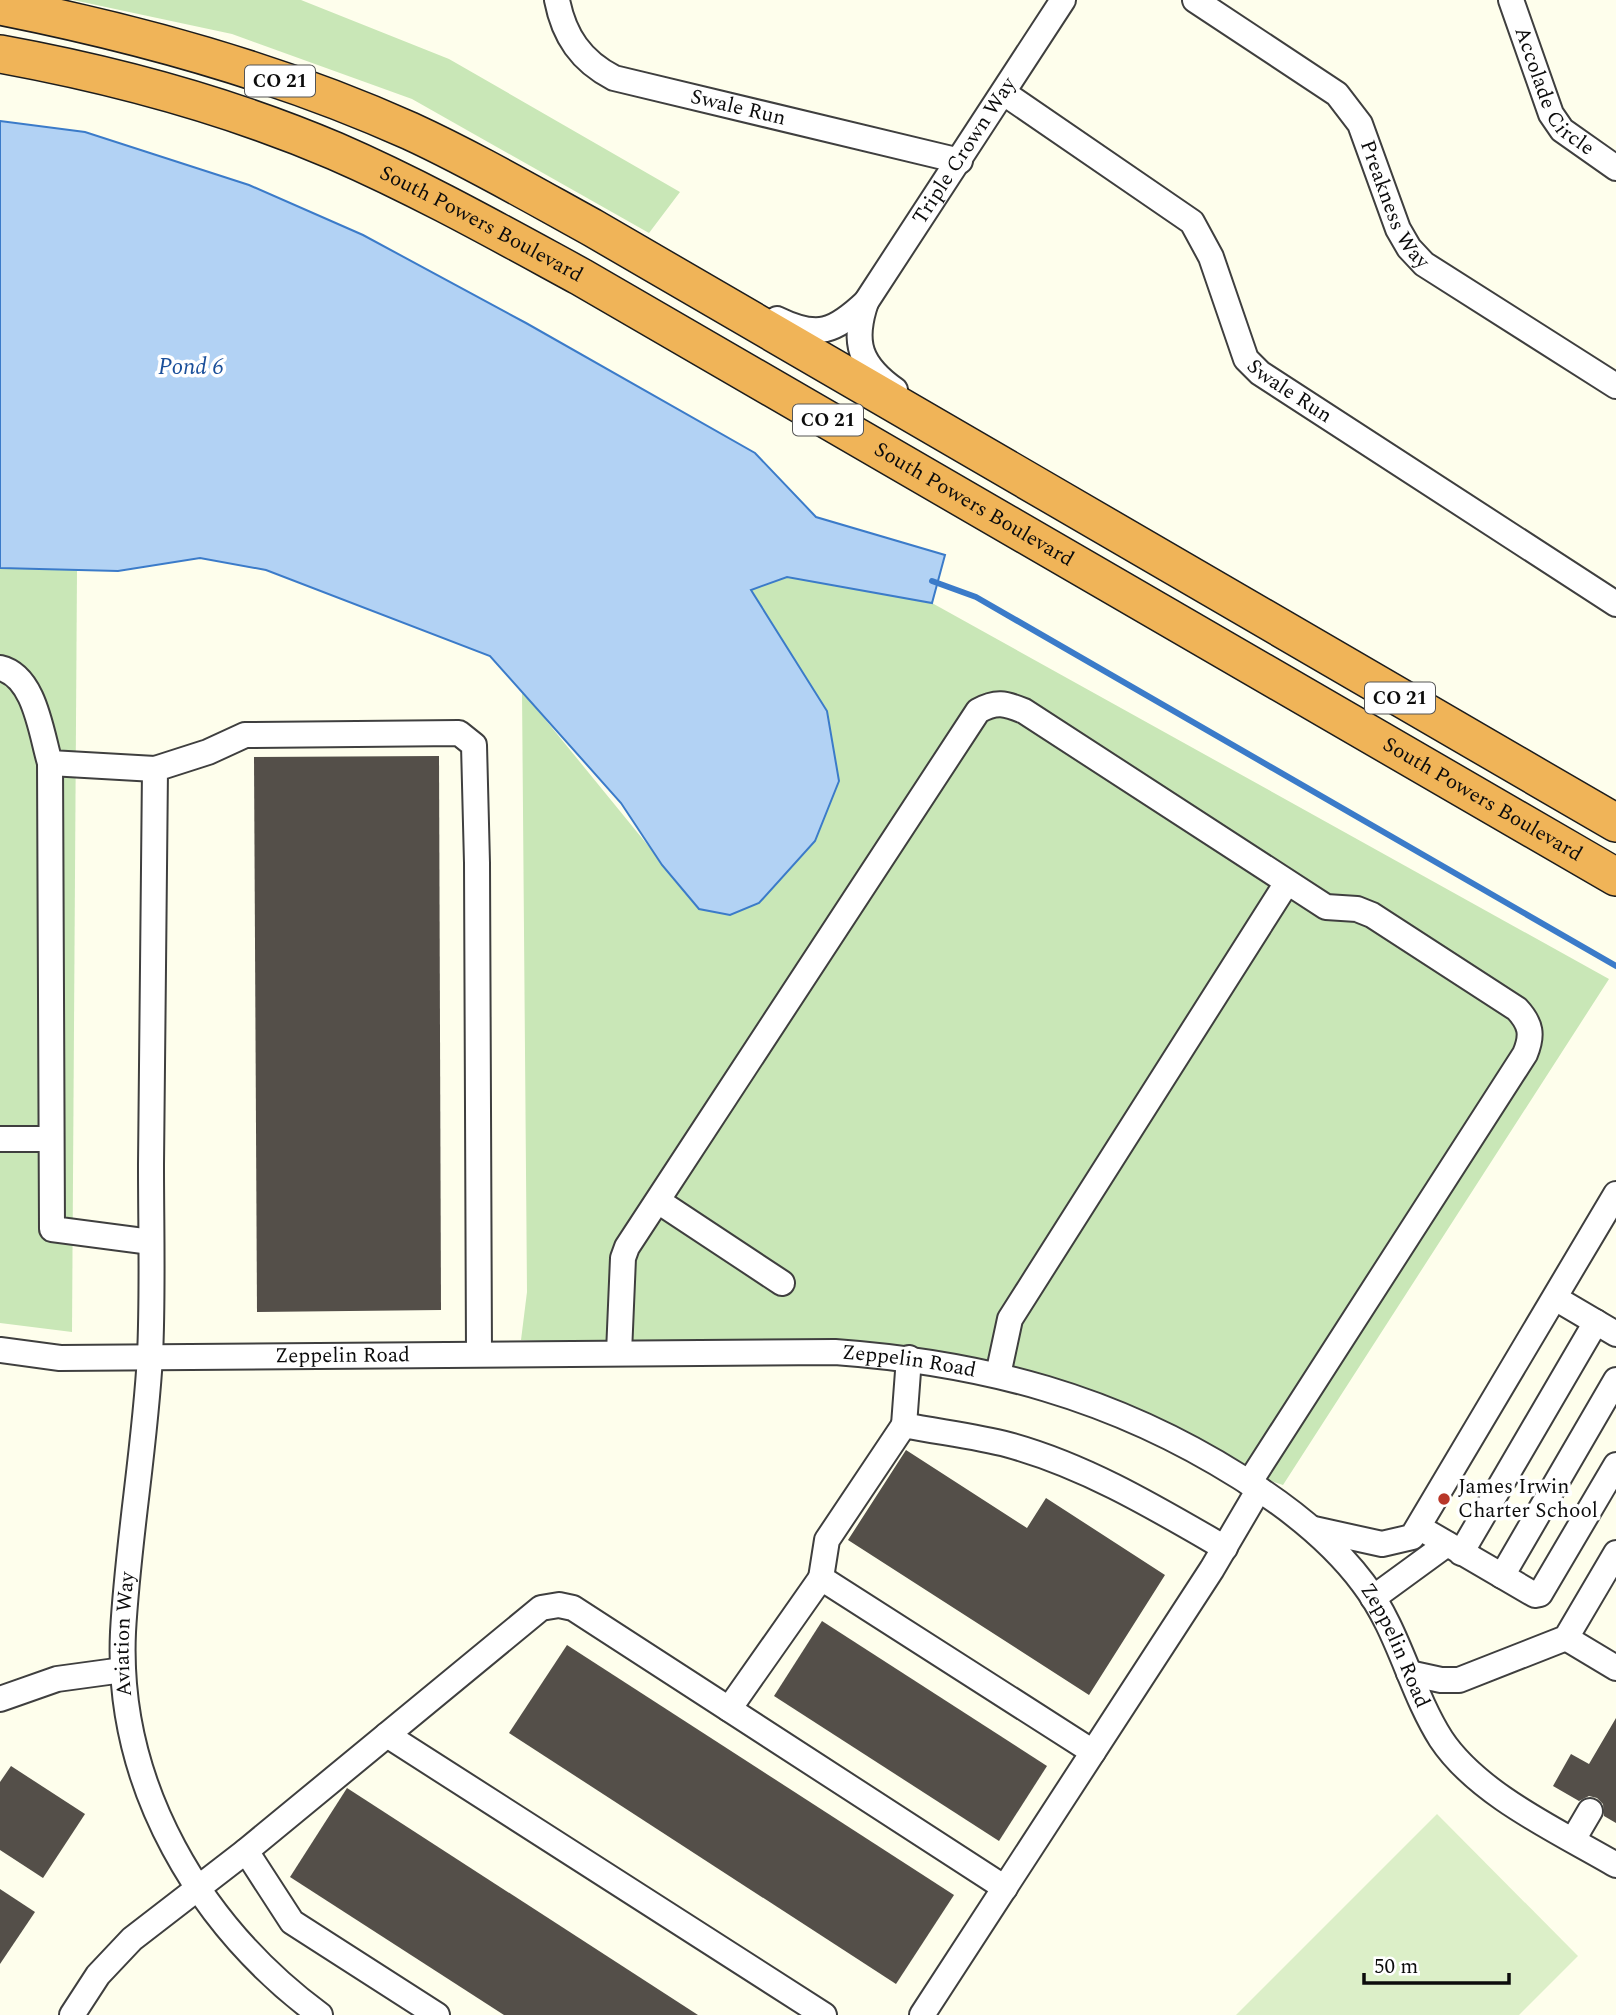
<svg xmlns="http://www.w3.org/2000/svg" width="1616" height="2015" viewBox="0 0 1616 2015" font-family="Spectral,serif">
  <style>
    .green { fill: #c9e7b7 }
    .pitch { fill: #dcefc8 }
    .water { fill: #b2d2f4; stroke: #3b7bc9; stroke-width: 2 }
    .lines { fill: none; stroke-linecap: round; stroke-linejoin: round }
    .stream { stroke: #3b7bc9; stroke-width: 6 }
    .building { fill: #544f49 }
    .minor-casing { stroke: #3f3f3f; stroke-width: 28 }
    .highway-casing { stroke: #1d1d1d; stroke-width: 40 }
    .minor { stroke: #fff; stroke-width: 24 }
    .highway { stroke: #f0b458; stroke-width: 37 }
    .poi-dot { fill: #b83729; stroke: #fff; stroke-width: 2.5 }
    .labels { text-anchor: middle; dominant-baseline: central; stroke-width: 7; stroke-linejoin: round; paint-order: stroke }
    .shield { fill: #fff; stroke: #555; stroke-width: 2 }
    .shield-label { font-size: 19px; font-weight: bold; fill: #0c0c0c }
    .street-label { font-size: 21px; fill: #0c0c0c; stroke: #fff }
    .poi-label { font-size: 21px; fill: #0c0c0c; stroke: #fff; text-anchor: start }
    .water-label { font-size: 23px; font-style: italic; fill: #1a4f9a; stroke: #fff }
  </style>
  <rect width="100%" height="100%" fill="#fefeec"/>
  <g class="green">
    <path d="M73,0H301L449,59L680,192L649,233L412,99L232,34Z"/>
    <path d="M0,568L77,570L72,1332L0,1323Z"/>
    <path d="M787,577L932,603L1609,979L1283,1485L1219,1464L1124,1416L909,1358L521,1340L527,1292L522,691L699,908L827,711L750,590Z"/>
  </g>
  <path class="pitch" d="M1437,1814L1578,1956L1519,2015H1236Z"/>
  <path class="water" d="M0,121L85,132L249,185L363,235L526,323L755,453L816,517L945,555L932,603L787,577L751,590L827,711L839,781L815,841L759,903L730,915L699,909L662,865L621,803L490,656L266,570L200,558L118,571L0,568Z"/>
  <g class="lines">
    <path class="stream" d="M932,581L976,597L1616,966"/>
  </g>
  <g class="building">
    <path d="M439,756L441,1310L257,1312L254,757Z"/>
    <path d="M906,1450L1027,1528L1046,1498L1165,1575L1089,1695L848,1540Z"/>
    <path d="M822,1621L1047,1766L999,1841L774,1696Z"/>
    <path d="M567,1645L954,1895L896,1984L509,1733Z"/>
    <path d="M1616,1718V1823L1604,1816L1603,1804L1597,1798L1589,1796L1579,1801L1553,1786L1571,1754L1589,1764Z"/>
    <path d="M11,1766L85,1814L43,1878L0,1850V1782Z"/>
    <path d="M347,1788L698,2015H504L290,1877Z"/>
    <path d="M0,1889L35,1912L0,1964Z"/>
  </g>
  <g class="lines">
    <g class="minor-casing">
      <g id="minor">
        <path id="s1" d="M557,0C564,36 581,61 614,78L960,161"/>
        <path id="s2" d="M1195,0L1337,94L1360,124L1398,229L1409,248L1424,264L1616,386"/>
        <path id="s3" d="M1511,0L1551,114L1562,130L1616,168"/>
        <path id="s4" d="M1004,93L1192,222L1211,257L1246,359L1260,373L1616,604"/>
        <path d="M866,302C852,343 860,365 895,390"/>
        <path id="s5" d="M777,319C818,339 834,332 866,302L1063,0"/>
        <path d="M0,668C35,676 41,733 50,763L155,769"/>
        <path d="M50,763L52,1229L151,1242"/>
        <path d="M0,1139H51"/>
        <path d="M658,1201L782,1283"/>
        <path d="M1555,1298L1616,1334"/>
        <path id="s6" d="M0,1350L60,1358L835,1352C984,1363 1113,1397 1240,1477C1287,1506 1330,1539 1363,1583C1399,1630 1410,1690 1441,1739C1478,1795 1560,1832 1616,1865"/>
        <path d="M619,1353L623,1258L627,1247L978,711C996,701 1005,703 1024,711L1326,907L1357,909L1372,915L1517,1009C1531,1024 1533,1035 1525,1054L1249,1483"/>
        <path d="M998,1375L1010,1319L1286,884"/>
        <path d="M904,1425L909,1358"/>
        <path d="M1420,1528L1535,1595L1540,1594L1616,1465"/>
        <path d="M1314,1529L1382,1544L1412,1537L1616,1194"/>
        <path d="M1461,1553L1596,1322"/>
        <path d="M1502,1576L1616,1380"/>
        <path d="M821,1578L827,1540L904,1425C938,1432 975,1436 1009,1445C1086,1466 1156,1508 1225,1548"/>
        <path d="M1373,1598L1447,1544"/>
        <path d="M1566,1638L1616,1668"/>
        <path d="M1409,1673L1441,1680H1459L1566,1638L1616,1553"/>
        <path d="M0,1699L57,1679L123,1670"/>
        <path d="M729,1709L821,1578L1093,1752"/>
        <path d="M387,1735L824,2015"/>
        <path d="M1573,1840L1590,1811"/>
        <path d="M246,1851L292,1922L437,2015"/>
        <path d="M72,2015L98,1975L132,1939L246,1851L541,1608L559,1605L573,1608L1005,1888"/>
        <path id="s7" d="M320,2015C200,1926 116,1786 123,1632C128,1540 145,1448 150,1356C153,1293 151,1229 151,1165C153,1033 154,901 155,769L208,752L245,735L459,733L474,745L477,863L479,1354"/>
        <path d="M922,2015L1212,1569L1259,1489"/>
      </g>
    </g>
    <g class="highway-casing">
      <g id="highway">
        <path d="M0,6C141,34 279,72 410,131C473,160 533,195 593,228L1616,823"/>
        <path id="s8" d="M0,54C115,75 227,105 335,151C420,188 500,233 581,277L1616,877"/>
      </g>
    </g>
    <use href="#minor" class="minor"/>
    <use href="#highway" class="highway"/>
  </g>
  <circle class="poi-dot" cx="1444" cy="1499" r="7"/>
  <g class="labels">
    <g class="shield">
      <rect x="245" y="65.5" width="70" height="31" rx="5"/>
      <rect x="793" y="404.5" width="70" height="31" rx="5"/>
      <rect x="1365" y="682.5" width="70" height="31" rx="5"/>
    </g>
    <g class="shield-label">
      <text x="280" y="81">CO 21</text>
      <text x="828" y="420">CO 21</text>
      <text x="1400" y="698">CO 21</text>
    </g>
    <g class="street-label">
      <text stroke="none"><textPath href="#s3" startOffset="103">Accolade Circle</textPath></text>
      <text stroke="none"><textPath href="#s1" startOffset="228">Swale Run</textPath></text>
      <text stroke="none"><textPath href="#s5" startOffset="280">Triple Crown Way</textPath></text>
      <text stroke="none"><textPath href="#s2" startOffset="296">Preakness Way</textPath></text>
      <text stroke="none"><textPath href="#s8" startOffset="513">South Powers Boulevard</textPath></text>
      <text stroke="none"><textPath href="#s4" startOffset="430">Swale Run</textPath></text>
      <text stroke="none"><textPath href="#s8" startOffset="1080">South Powers Boulevard</textPath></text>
      <text stroke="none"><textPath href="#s8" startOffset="1668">South Powers Boulevard</textPath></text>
      <text stroke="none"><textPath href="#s6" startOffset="343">Zeppelin Road</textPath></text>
      <text stroke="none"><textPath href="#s6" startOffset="910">Zeppelin Road</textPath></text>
      <text stroke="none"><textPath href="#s7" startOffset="446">Aviation Way</textPath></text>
      <text stroke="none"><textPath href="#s6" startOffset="1498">Zeppelin Road</textPath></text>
    </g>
    <g class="poi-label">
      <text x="1458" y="1487">James Irwin<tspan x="1458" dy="24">Charter School</tspan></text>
    </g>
    <g class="water-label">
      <text x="191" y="367">Pond 6</text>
    </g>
  </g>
  <path d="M1364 1973v10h145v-10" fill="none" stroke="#0c0c0c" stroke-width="3.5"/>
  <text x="1374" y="1973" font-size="21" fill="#0c0c0c" stroke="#ffffff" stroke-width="5" paint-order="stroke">50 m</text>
</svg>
